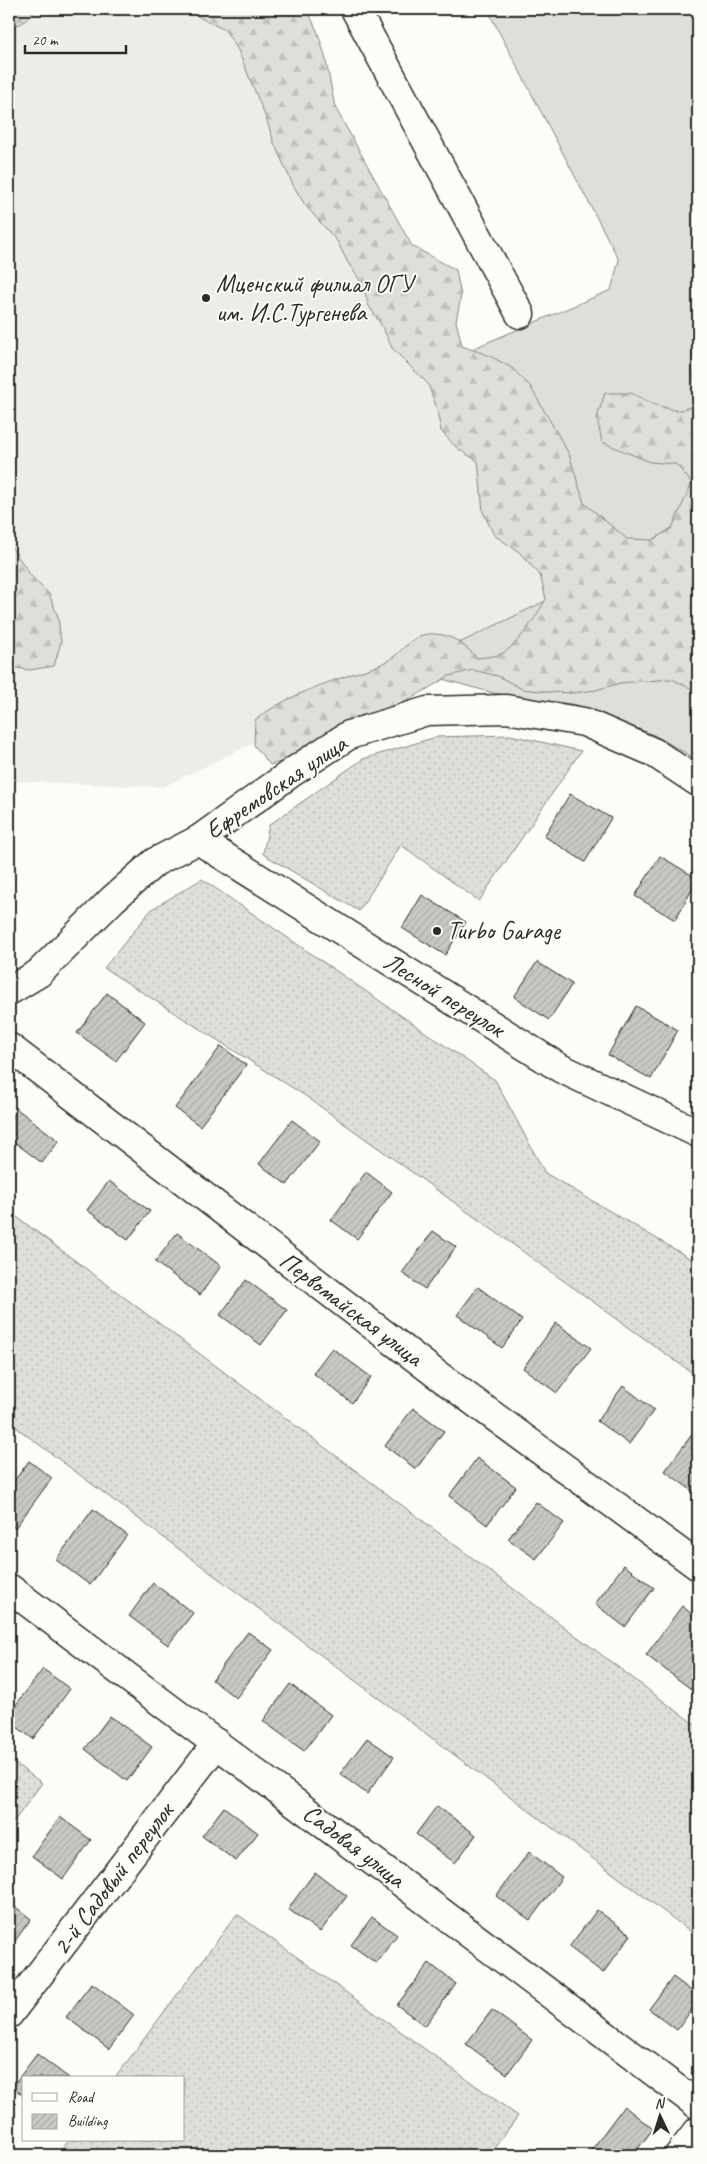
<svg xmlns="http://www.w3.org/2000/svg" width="707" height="2164" viewBox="0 0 707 2164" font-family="Caveat,sans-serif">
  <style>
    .built { fill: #edece8 }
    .grass { fill: #dfdeda; stroke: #858482 }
    .forest { fill: url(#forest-firs); stroke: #858482 }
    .garden { fill: url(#garden-dots); stroke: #858482 }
    .building { fill: url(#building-hatch); stroke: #2b2b2b }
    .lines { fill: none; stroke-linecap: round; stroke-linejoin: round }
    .minor-casing { stroke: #2b2b2b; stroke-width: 31 }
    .minor { stroke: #fdfcf7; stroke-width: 28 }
    .poi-dot { fill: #2b2b2b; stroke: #fdfcf7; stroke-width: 2 }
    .labels { text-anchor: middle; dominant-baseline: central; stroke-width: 4; stroke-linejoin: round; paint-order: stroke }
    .poi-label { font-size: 25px; fill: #2b2b2b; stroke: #fdfcf7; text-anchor: start }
    .street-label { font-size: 25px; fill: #2b2b2b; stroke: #fdfcf7 }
  </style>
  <defs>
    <pattern id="forest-firs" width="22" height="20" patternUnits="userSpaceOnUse" patternTransform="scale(1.25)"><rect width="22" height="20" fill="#dfdeda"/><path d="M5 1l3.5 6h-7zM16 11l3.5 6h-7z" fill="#c0bfbb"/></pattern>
    <pattern id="garden-dots" width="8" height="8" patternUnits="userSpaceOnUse" patternTransform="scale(1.25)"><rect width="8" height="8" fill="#dfdeda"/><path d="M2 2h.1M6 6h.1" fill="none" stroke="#c0bfbb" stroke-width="1.8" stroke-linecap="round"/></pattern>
    <pattern id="building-hatch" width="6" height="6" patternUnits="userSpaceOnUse" patternTransform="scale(1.25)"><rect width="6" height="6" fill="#c9c8c4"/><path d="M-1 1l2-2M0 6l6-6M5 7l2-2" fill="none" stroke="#adaca9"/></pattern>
  </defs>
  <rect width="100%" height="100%" fill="#fdfcf7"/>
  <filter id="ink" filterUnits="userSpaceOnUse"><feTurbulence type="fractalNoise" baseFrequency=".02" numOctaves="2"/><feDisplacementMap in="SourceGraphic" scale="10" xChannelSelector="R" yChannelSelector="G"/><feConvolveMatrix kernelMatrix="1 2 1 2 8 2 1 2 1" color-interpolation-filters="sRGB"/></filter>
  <g filter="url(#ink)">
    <path class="built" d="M9,9H234L572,588L163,787L9,781Z"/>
    <path class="grass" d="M487,9H698V760L654,735L577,705L493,693L406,669L572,588L453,357L611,290L619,260Z"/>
    <g class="forest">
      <path d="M9,9H38L21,24L9,25Z"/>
      <path d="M188,9H307L318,33L325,56L335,107L412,246L456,270L461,296L456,321L462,346L490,356L512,368L530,386L569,454L584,503L627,539L652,540L672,528L692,483L676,464L650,462L602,442L597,418L605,393H631L653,404L677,411L698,405V692L672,679L620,683L596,690L572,693L548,692L522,689L498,676L473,670L449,676L407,701L294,758L270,765L254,745L255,720C281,700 313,687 344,677C360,671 372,669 387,661C404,652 411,632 435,634C454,635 464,645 477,658C484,657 494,657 501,654C518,646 537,615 546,599L540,575L519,552L494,535L483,512L478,461L458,449L441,431L436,406L428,384L392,348L382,326L369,306L362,283L348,263L337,241L305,205L293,185L274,143L266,118L238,50L225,30L201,18Z"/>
      <path d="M698,328V398C693,378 687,348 698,328Z"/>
      <path d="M9,543L31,576L49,594L58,617L61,642L54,666L30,670L9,667Z"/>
    </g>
    <g class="garden">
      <path d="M510,735L581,751L479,901L401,845L359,911L263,854L269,825L363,759L436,737Z"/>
      <path d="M202,879L495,1080L545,1173L698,1263V1377L307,1097L104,968L152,909Z"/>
      <path d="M9,1211L698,1727V1937L9,1422Z"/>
      <path d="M9,1759L42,1783L9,1828Z"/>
      <path d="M237,1914L518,2116L489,2155H58L69,2140H184V2078H115Z"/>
    </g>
    <g class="building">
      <path d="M570,794L611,818L585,862L544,836Z"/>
      <path d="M660,856L698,879L675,920L635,896Z"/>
      <path d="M422,895L466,922L445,955L402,928Z"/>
      <path d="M537,962L572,984L549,1020L514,997Z"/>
      <path d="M107,993L145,1022L116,1061L77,1033Z"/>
      <path d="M636,1006L678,1030L651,1079L608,1055Z"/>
      <path d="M221,1046L246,1065L200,1126L175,1108Z"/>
      <path d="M17,1109L59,1141L42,1163L9,1138V1120Z"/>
      <path d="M292,1120L320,1141L287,1185L259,1164Z"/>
      <path d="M366,1172L392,1192L357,1239L331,1220Z"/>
      <path d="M109,1181L150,1211L128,1240L87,1210Z"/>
      <path d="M433,1231L456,1247L425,1289L402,1273Z"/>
      <path d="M177,1233L221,1266L200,1295L155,1262Z"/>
      <path d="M246,1280L287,1310L261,1345L220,1315Z"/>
      <path d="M478,1287L522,1320L502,1348L457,1315Z"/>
      <path d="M556,1323L591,1348L557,1393L523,1368Z"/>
      <path d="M332,1348L371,1377L352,1403L313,1373Z"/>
      <path d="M623,1386L654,1410L629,1444L597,1421Z"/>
      <path d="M413,1408L444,1431L416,1469L385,1446Z"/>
      <path d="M693,1433L698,1437V1495L665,1471Z"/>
      <path d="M477,1458L516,1487L487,1525L449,1496Z"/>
      <path d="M29,1461L52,1478L15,1528L9,1524V1488Z"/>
      <path d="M536,1502L564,1523L536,1559L508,1539Z"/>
      <path d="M93,1509L127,1535L90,1585L56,1560Z"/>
      <path d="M624,1565L654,1588L625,1627L595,1604Z"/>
      <path d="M153,1583L193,1613L168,1645L129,1616Z"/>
      <path d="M682,1606L698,1619V1680L691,1689L646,1655Z"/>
      <path d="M248,1632L273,1650L236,1698L212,1680Z"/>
      <path d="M43,1669L70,1689L33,1739L9,1721V1714Z"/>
      <path d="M290,1684L331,1715L304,1751L263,1721Z"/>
      <path d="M110,1716L152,1747L127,1781L85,1749Z"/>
      <path d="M367,1738L394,1757L367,1794L340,1774Z"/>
      <path d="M437,1806L476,1835L455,1863L416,1834Z"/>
      <path d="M224,1807L258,1833L236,1861L202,1836Z"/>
      <path d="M60,1817L91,1840L63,1879L32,1856Z"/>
      <path d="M529,1852L562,1877L530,1920L496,1896Z"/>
      <path d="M315,1872L347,1896L320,1932L288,1909Z"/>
      <path d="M9,1902L31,1919L9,1949Z"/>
      <path d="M597,1910L631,1935L603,1973L569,1947Z"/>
      <path d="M372,1917L397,1935L376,1963L351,1945Z"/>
      <path d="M429,1963L456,1984L425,2026L397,2005Z"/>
      <path d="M673,1977L698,1996V2001L677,2030L649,2009Z"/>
      <path d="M92,1983L134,2015L109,2049L66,2017Z"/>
      <path d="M492,2010L532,2040L507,2074L466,2044Z"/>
      <path d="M37,2054L69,2078H24V2096L12,2087Z"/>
      <path d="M624,2106L653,2129L633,2155H595L590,2152Z"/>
    </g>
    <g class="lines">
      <g class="minor-casing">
        <g id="minor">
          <path d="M355,9L520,314"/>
          <path d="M198,840L560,1068L698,1133"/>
          <path d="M9,991L39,973L113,899L155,862L198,840L294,771L349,735L427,711L506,709L584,722L653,752L698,782"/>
          <path d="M9,1047L435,1373L698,1566"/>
          <path d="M9,1588L698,2105"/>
          <path d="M9,2014L217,1743"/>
          <path d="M679,2155L698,2131"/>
        </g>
      </g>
      <use href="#minor" class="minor"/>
    </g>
  </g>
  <g class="poi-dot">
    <circle cx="206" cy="298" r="5"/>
    <circle cx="437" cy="931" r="5"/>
  </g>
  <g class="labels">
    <g class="poi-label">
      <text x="216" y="284">Мценский филиал ОГУ<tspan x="216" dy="29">им. И.С.Тургенева</tspan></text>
      <text x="447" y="931">Turbo Garage</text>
    </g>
    <g class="street-label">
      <text transform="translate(276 787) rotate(-34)">Ефремовская улица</text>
      <text transform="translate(444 995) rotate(32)">Лесной переулок</text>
      <text transform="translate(351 1309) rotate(37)">Первомайская улица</text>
      <text transform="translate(354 1846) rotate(37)">Садовая улица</text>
      <text transform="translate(113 1879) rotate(-53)">2-й Садовый переулок</text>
    </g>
  </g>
  <rect width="707" height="2164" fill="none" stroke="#fdfcf7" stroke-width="30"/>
  <rect x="15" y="15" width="677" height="2134" fill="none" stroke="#2b2b2b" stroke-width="2" filter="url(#ink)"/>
  <rect x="22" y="2076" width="162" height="65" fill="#fdfcf7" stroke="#a9a8a5"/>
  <rect x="32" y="2093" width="25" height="8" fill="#fdfcf7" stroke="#a9a8a5"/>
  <text x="68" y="2102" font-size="15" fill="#2b2b2b">Road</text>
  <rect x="32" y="2114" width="25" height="15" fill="url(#building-hatch)" stroke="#a9a8a5"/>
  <text x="68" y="2126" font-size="15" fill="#2b2b2b">Building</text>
  <g transform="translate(660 2116) rotate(356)" stroke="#fdfcf7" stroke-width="4" paint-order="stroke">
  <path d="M0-4L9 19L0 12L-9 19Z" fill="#2b2b2b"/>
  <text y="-8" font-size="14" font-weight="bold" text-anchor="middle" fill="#2b2b2b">N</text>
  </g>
  <path d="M25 45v8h101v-8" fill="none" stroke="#2b2b2b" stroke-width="2.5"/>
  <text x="32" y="45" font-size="15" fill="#2b2b2b" stroke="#fdfcf7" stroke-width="4" paint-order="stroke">20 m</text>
</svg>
